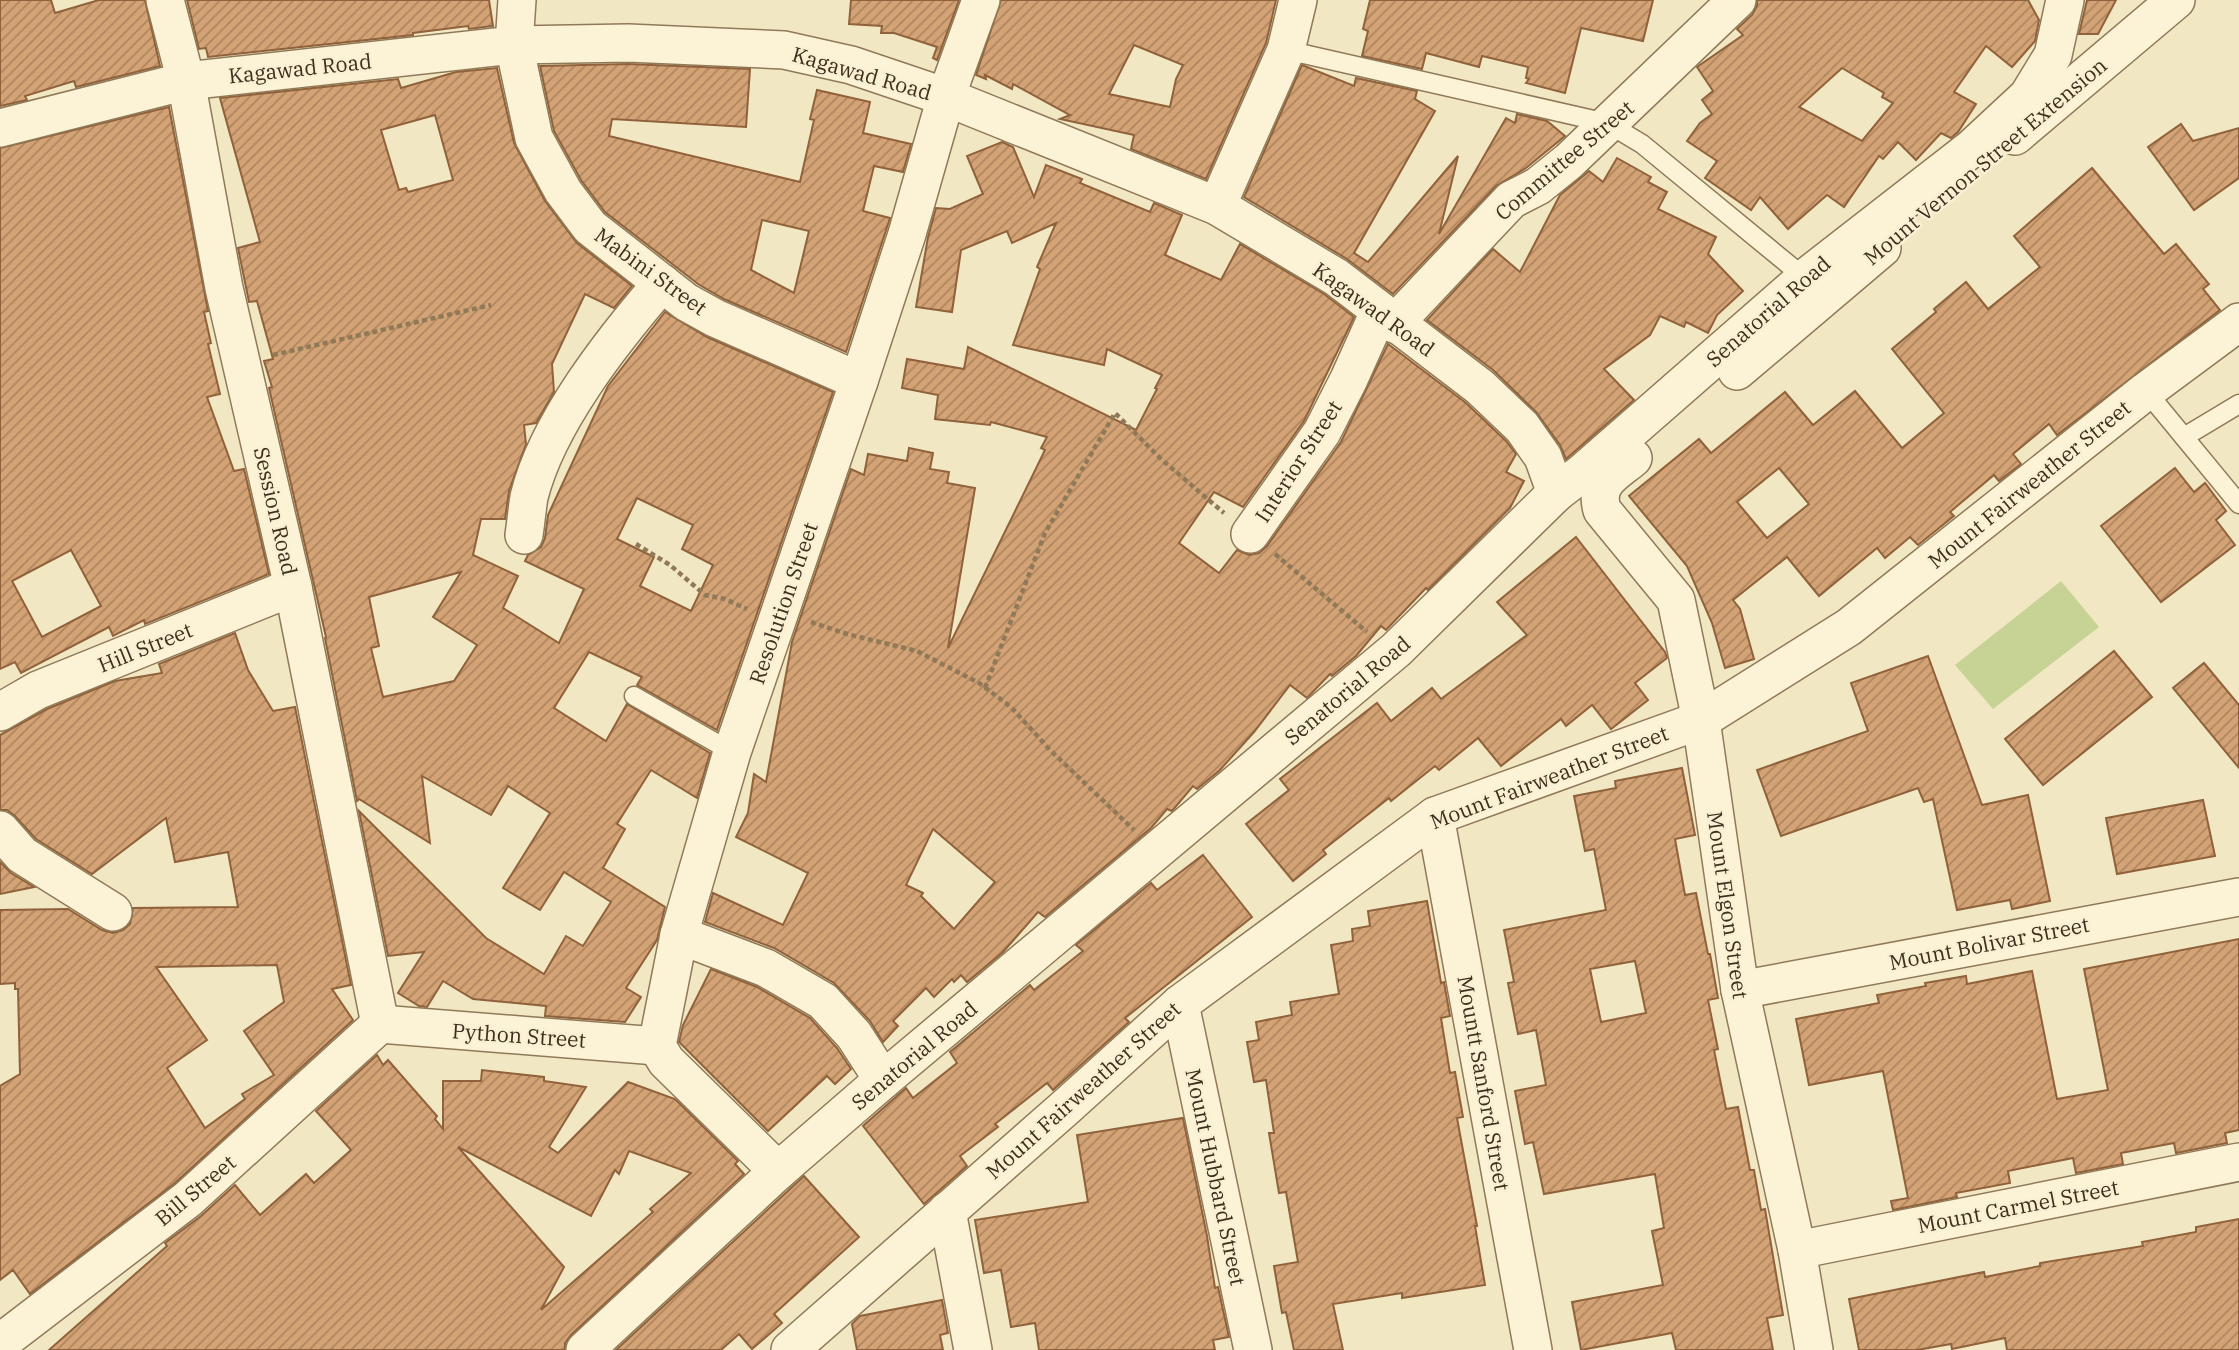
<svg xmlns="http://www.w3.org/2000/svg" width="2239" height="1350" viewBox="0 0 2239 1350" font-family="'IBM Plex Serif',serif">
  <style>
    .green { fill: #c7d295 }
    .building { fill: url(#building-hatch); stroke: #90623b; stroke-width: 2; fill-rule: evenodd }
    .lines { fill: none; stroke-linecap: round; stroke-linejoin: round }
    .service-casing { stroke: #8f7958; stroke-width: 21 }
    .minor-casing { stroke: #8f7958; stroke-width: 40 }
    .path { stroke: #8f7958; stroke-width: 4.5; stroke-dasharray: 5 3.5; stroke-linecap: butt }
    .service { stroke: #fcf3d7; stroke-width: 18 }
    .minor { stroke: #fcf3d7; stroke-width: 37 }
    .labels { text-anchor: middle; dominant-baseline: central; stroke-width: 5; stroke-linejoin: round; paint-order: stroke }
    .street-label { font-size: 21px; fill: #3d2f1d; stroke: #f9f0d3 }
  </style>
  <defs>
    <pattern id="building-hatch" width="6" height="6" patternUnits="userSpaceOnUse" patternTransform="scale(1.75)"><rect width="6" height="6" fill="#d4a375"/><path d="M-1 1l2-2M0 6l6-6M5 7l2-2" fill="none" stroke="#ad855f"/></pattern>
  </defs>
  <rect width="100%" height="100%" fill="#f2e7c3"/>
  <path class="green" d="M2061,581L2099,627L1993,709L1955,665Z"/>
  <g class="building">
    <path d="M0,0H51L55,13L99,0H145L160,66L76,87L74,81L25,96L27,100L0,106Z"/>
    <path d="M187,0H489L493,26L469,29L468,26L413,33V35L208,57L206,48L199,49Z"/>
    <path d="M851,0H959L937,60L933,58L937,47L894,33H881L882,26L849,24Z"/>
    <path d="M1001,0H1276L1266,43L1206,179L1131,149L1134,135L1060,119L1070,115L1013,84L1012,89L985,75L986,79L976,75ZM1134,45L1183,65L1176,79L1170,107L1109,94Z"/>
    <path d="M1370,0H1653L1643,41L1581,28L1565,93L1526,83L1529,79L1526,78L1528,67L1482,56L1479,67L1426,53L1422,69L1362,56L1368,31L1363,29Z"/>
    <path d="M1757,0H2028L2039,20L2035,41L2012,67L1986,46L1954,92L1976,104L1958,132L1951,138L1941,133L1916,160L1898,142L1883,159L1879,156L1844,207L1827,195L1788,229L1760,197L1751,210L1705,178L1717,161L1687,141L1700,123L1712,114L1702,100L1713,91L1697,67L1743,35L1737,29L1752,15L1757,6ZM1842,68L1884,93L1882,97L1893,103L1862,141L1799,107Z"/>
    <path d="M2087,0H2116L2098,34H2079Z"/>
    <path d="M628,64L750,69L746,127L612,119L609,136L800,182L814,120L810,119L817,90L870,102L863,133L911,144L903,172L874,166L863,211L890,218L846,352L724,299L698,284L605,212L581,180L554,131L540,66ZM762,220L809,231L794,293L751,270Z"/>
    <path d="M1302,65L1354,86L1356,78L1417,91L1415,99L1435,111L1354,253L1368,262L1458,156L1439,234L1506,118L1515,123L1517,114L1547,121L1565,136L1526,168L1496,186L1393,294L1347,259L1244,197Z"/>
    <path d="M497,68L514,143L545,201L577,243L632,286L614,308L585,294L552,364L554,392L536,423L524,425L526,444L509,491L505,519H481L473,555L518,576L503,608L559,643L584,589L525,561L528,555L541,547L545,538L548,515L608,386L665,312L707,337L833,392L717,730L637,685L642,677L589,652L554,708L606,741L627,704L710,753L697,798L651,770L617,824L625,829L603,868L665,907L657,940L626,988L641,997L625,1022L545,1016L546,1006L473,999L443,981L427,1007L419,1006L398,993L424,952L388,956L359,811L486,938L544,974L566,936L583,946L611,902L564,872L540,910L503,888L550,813L508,786L491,815L422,776L430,843L359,799L357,801L325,638L326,637L269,388L272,387L264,361L273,359L257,301L249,302L238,248L260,242L220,98L398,79L401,88L456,72ZM435,115L453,180L408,192L406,188L399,190L381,130ZM637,498L693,525L682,549L713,565L691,611L640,586L654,557L617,539ZM461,572L433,617L477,645L454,681L383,697L371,648L379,646L369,597Z"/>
    <path d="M169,107L208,311L204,312L211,343L208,344L220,394L207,397L234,471L244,469L269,574L145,624L144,620L113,636L109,627L21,673L15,662L0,669V148ZM71,550L101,606L42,637L12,581Z"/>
    <path d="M2181,124L2193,141L2239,128V178L2194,210L2148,147Z"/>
    <path d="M1002,142L1013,147L1034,197L1046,165L1082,179L1080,183L1150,212L1154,203L1182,215L1165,255L1221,280L1240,244L1324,294L1354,317L1304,421L1243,507L1214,492L1179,543L1219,573L1237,550L1249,555L1259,553L1267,546L1341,442L1388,344L1466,403L1506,441L1516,454L1506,472L1524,481L1510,508L1428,590L1426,588L1386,630L1381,626L1356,656L1332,676L1330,674L1307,698L1290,685L1254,732L1219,771L1197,789L1193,786L1172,811L1167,809L1151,828L1045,917L1038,912L1003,952L967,982L961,975L954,982L952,979L934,997L926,988L893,1021L898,1026L883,1042L870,1021L834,983L774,948L705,922L713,893L783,925L808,873L736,837L748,813L754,774L766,782L792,642L851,469L864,475L868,454L907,461L909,448L933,453L930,469L949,472L947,483L975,488L948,648L1045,450L1041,448L1047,437L991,422L990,425L935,419L938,395L902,388L907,359L964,369L968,347L1136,430L1157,389L1155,388L1162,375L1107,349L1104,365L1013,345L1040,269L1037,267L1056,223L1012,243L1007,231L961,250L952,312L916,307L928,237L936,208L950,209L983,194L967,156ZM933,829L995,882L954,929L921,896L923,893L906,885Z"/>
    <path d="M1617,158L1651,177L1648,182L1667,192L1658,209L1716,237L1708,254L1743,291L1717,315L1708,333L1686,322L1684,327L1660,316L1650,335L1604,369L1634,400L1566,459L1560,445L1536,412L1493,370L1427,320L1493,249L1520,272L1560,195L1589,171L1603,182Z"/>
    <path d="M2092,168L2164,254L2176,244L2209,284L2203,289L2220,310L2057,435L2049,424L2013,454L2021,464L1999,481L1994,475L1950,512L1954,516L1918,545L1910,537L1885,558L1877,548L1819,596L1787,557L1733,600L1740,609L1754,659L1725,668L1712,623L1687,566L1629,496L1699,439L1711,453L1785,392L1813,425L1855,391L1902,448L1944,413L1892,349L1936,312L1934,309L1966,282L1988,309L2040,267L2014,236ZM1779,468L1809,504L1767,538L1737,502Z"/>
    <path d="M2175,468L2194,492L2205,483L2226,511L2216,520L2235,545L2161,602L2101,526Z"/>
    <path d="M1576,537L1665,652L1667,658L1635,683L1648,700L1611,729L1592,705L1566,726L1561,719L1501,766L1478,738L1439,770L1435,766L1391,801L1389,798L1323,850L1326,854L1293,881L1246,824L1289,790L1280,779L1377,703L1391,721L1432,688L1441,699L1527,635L1497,602Z"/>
    <path d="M235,633L248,670L273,711L295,707L351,985L332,989L353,1020L175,1183L30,1294L13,1270L0,1280V1086L20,1074L18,989H15V983L0,984V910L68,909L102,930L113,933L123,930L130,924L133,908L238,907L228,852L175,862L166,818L92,874L36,839L15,816L7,810H0V735L47,709L115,681L162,673L159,664ZM277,965L284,1002L244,1031L274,1075L242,1094L245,1099L205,1128L167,1068L207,1040L156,967Z"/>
    <path d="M2114,651L2152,697L2043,785L2005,739Z"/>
    <path d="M1928,656L1982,805L2028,795L2050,901L2012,909L2010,900L1957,910L1933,799L1924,802L1918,788L1781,836L1757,770L1868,731L1851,683Z"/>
    <path d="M2204,663L2239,705V768L2173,688Z"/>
    <path d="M1682,768L1695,835L1675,839L1685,895L1696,893L1708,954H1710L1718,998L1708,1000L1718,1049L1714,1050L1726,1109L1738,1107L1750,1170H1754L1761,1210L1765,1209L1783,1315L1767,1318L1773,1350H1676L1672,1333L1581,1350L1572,1302L1663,1285L1652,1231L1664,1228L1655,1174L1544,1194L1533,1142L1525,1144L1515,1091L1546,1085L1536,1030L1518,1034L1508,983L1514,982L1504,930L1606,910L1594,849L1585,851L1574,796L1616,788L1615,781ZM1635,961L1646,1013L1601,1022L1590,969Z"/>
    <path d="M2203,800L2215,856L2117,874L2106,818Z"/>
    <path d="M1203,855L1252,917L1125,1018L1129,1022L1053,1090L1047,1083L995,1124L998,1127L960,1156L967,1166L924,1204L863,1126L906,1088L913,1098L957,1063L950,1052L1030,985L1034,990L1083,951L1076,945L1151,883L1157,890Z"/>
    <path d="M0,862L11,873L34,887L0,894Z"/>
    <path d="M1427,901L1441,983L1444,982L1450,1016L1441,1018L1450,1073L1455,1072L1463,1117L1457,1118L1477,1226H1475L1485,1285L1402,1298V1293L1333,1304L1343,1350H1294L1286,1312L1282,1313L1274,1266L1298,1262L1286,1192L1279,1193L1269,1133H1274L1266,1080L1254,1082L1247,1042L1259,1040L1256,1022L1292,1015L1290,1002L1339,994L1331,945L1353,941L1352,929L1370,926L1368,911Z"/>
    <path d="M2239,939V1130L2225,1133L2227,1143L2176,1153L2174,1143L2121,1153L2123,1164L2076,1173L2073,1158L2008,1171L2010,1183L1956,1193L1957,1197L1893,1210L1891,1201L1908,1198L1883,1071L1809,1085L1796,1019L1879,1003L1877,995L1926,986L1925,983L1966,976L1967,984L2032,971L2057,1099L2108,1090L2084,969Z"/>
    <path d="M711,969L757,987L810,1018L837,1048L851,1069L835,1084L827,1076L768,1131L679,1042L683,1025Z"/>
    <path d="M377,1055L383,1065L388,1060L437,1116L435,1119L443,1129V1081H481L482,1070L544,1077V1081L586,1087L549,1147L558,1153L628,1082L675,1099L738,1161L735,1164L744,1174L571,1335L565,1343V1350H49L167,1246L165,1243L201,1216L235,1185L260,1215L306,1174L314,1183L351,1150L316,1111ZM458,1147L591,1216L615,1170L619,1174L629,1151L691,1173L650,1209L653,1212L541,1310L564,1267Z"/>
    <path d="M1183,1118L1207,1236L1215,1288L1218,1287L1229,1337L1213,1340L1215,1350H1039L1035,1323L1011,1327L1001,1270L984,1273L975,1220L1088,1202L1077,1135Z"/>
    <path d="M804,1176L859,1237L774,1314L782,1323L752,1349L739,1334L721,1350H616Z"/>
    <path d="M2239,1219V1350H2007L2005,1338L1952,1349L1951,1344L1917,1350H1859L1849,1299L1984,1272L1985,1277L2040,1266V1263L2143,1246L2142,1242L2196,1232V1227Z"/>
    <path d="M942,1300L948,1333L940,1335L943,1350H857L852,1324L860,1316Z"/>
  </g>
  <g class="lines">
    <g class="service-casing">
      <g id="service">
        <path d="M1286,50L1607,123L1642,144L1805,278"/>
        <path d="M2146,391L2239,504"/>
        <path d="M2184,437L2239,404"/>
        <path d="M634,696L732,752"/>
      </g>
    </g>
    <g class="minor-casing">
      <g id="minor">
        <path d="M165,0L186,81L224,288L293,587L380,1024"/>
        <path d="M517,0L514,45L534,138L563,191L590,227L686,302L715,318L859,381"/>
        <path d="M0,128L186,81L514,45L628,43L784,50L851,65L946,97L1217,206L1336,277L1480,387L1522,427L1543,457L1556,493"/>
        <path d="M2015,136L2176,0"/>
        <path d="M1217,206L1286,50L1298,0"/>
        <path d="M1394,324L1511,200L1538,186L1569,161L1737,0"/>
        <path d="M1737,371L1882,248"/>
        <path d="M1633,458C1614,474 1594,482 1602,510L1676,600L1701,720L1740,990L1797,1250L1814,1350"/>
        <path d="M1250,534L1322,432L1349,379L1379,312"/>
        <path d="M524,535C526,522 527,509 529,497C547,423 613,340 662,283"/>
        <path d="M0,712L38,690L293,587"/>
        <path d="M1435,816L1533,1350"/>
        <path d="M0,830L22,855L113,912"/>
        <path d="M679,935L766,968L823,1001L854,1035L883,1080"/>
        <path d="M1740,990L2239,897"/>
        <path d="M1180,1004L1253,1350"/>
        <path d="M380,1024L657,1046"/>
        <path d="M778,1171L666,1061L657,1046L679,935L732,752L859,381L907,234L946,97L981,0"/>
        <path d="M947,1211L973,1350"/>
        <path d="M1797,1250L2239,1162"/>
        <path d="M0,1343L188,1199L380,1024"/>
        <path d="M585,1350L778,1171L883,1080L1396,650L1556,493L1582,473L1805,278L1972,148L2028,96L2053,55L2065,0"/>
        <path d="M790,1350L1066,1107L1180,1004L1435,816L1701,720L1849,627L2146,391L2239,322"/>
      </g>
    </g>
    <g class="path">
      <path d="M273,355L491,305"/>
      <path d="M636,544L670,565L705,595L725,599L747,609"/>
      <path d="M1275,554L1367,632"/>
      <path d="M811,622L847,634L917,651L979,683L1011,707L1050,750L1134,830"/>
      <path d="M985,688L1045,533L1115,413L1161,459L1224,513"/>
    </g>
    <use href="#service" class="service"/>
    <use href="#minor" class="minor"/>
  </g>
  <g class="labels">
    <g class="street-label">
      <text transform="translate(300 68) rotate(-6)">Kagawad Road</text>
      <text transform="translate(862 73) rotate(16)">Kagawad Road</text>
      <text transform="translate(1564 160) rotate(-40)">Committee Street</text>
      <text transform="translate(1985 161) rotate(-40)">Mount Vernon Street Extension</text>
      <text transform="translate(651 271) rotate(36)">Mabini Street</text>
      <text transform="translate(1374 309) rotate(36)">Kagawad Road</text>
      <text transform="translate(1768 311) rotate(-41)">Senatorial Road</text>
      <text transform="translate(1298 461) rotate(-57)">Interior Street</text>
      <text transform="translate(2029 484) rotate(-39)">Mount Fairweather Street</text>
      <text transform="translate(276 511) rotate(77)">Session Road</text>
      <text transform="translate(783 603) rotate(-71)">Resolution Street</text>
      <text transform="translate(145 647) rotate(-22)">Hill Street</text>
      <text transform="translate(1347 690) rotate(-40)">Senatorial Road</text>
      <text transform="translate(1549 777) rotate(-21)">Mount Fairweather Street</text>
      <text transform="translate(1728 905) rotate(82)">Mount Elgon Street</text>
      <text transform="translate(1989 943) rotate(-11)">Mount Bolivar Street</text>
      <text transform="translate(519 1035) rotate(4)">Python Street</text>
      <text transform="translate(914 1055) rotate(-40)">Senatorial Road</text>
      <text transform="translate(1484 1083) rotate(80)">Mountt Sanford Street</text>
      <text transform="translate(1083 1090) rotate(-42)">Mount Fairweather Street</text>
      <text transform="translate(1216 1177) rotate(78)">Mount Hubbard Street</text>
      <text transform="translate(195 1190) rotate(-40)">Bill Street</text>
      <text transform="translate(2018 1206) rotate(-11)">Mount Carmel Street</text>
    </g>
  </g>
</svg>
